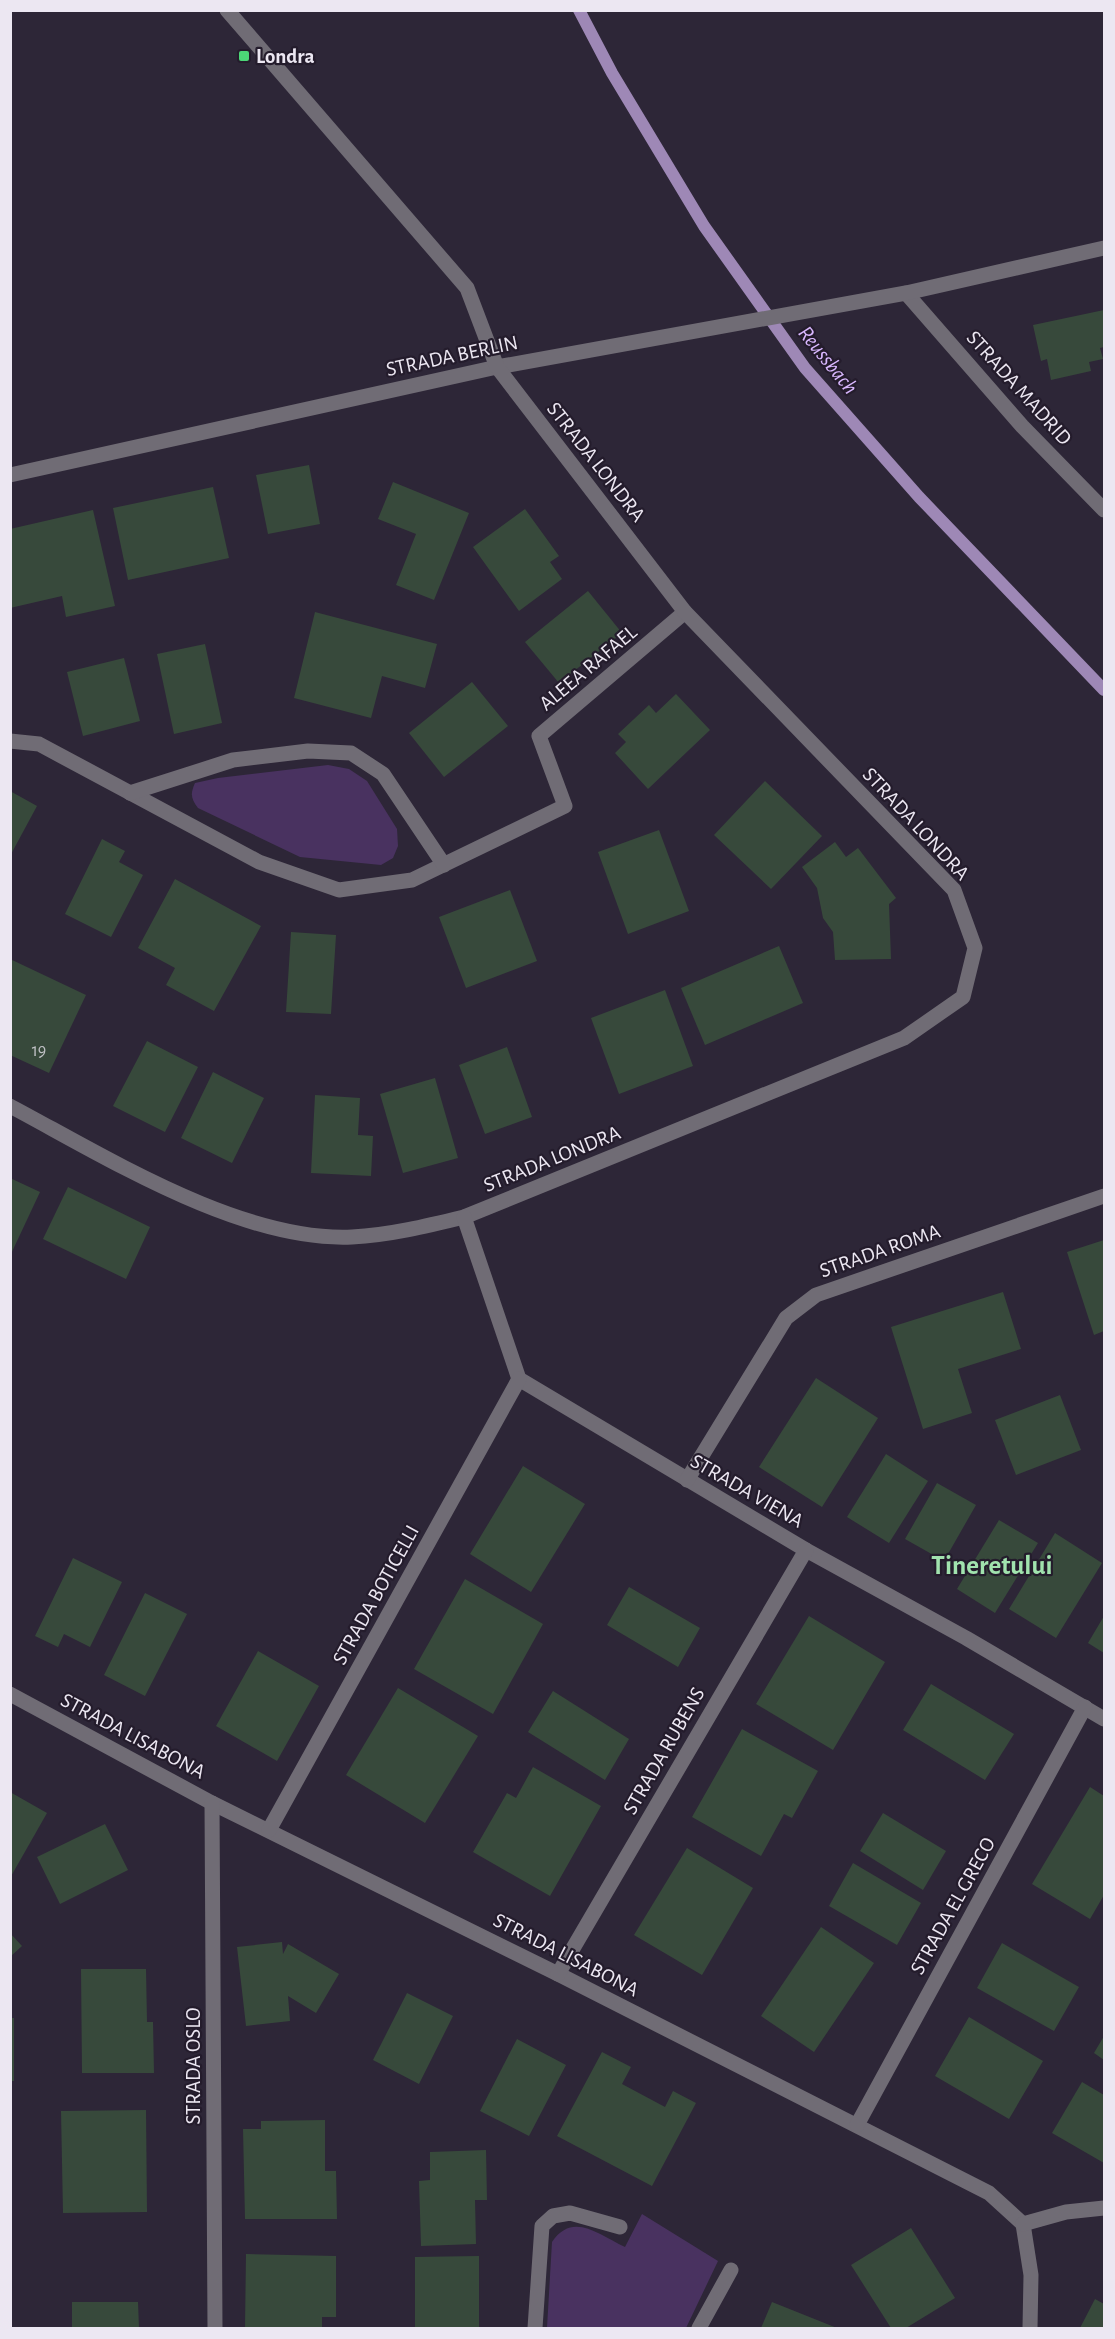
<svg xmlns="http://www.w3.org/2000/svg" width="1115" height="2339" viewBox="0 0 1115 2339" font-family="'Alegreya Sans',sans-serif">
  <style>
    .green { fill: #493260 }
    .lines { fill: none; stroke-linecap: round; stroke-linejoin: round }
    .stream { stroke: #9e88b6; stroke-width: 12 }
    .building { fill: #37493b }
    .minor { stroke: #706c75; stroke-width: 15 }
    .poi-dot { fill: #4cd677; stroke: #241c2c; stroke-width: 2 }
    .labels { text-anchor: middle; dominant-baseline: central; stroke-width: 4.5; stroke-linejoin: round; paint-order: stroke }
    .number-label { font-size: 18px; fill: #bfc0c4 }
    .poi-label { font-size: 21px; font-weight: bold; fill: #ece7f2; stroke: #241c2c; text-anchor: start }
    .street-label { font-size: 21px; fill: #ece7f2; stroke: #241c2c }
    .water-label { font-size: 22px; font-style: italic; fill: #d9b8ff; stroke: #241c2c }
    .district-label { font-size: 27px; font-weight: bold; fill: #a1e3ae; stroke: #241c2c }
  </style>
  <rect width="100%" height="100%" fill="#2d2637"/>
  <g class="green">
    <path d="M328,765L349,769L367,781L397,829L398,846L393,858L381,865L300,857L198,808C191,799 190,794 195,783L218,778Z"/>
    <path d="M642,2214L718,2261L686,2328H547L552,2242C573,2211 599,2235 625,2247Z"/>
  </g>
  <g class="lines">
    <path class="stream" d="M579,10L612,73L704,226L805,368L919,497L1104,690"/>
  </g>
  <g class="building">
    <path d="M1104,310V347L1100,348L1103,359L1089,362L1091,371L1051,380L1047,359L1041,361L1033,325Z"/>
    <path d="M309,465L320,524L268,534L256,475Z"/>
    <path d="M393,482L469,513L434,600L396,585L416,534L378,519Z"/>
    <path d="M213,487L229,558L128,580L113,508Z"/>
    <path d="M525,509L559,556L550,562L562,579L519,611L473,547Z"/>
    <path d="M93,510L115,606L66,617L62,596L10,608V529Z"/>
    <path d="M588,591L622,633L559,683L525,642Z"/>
    <path d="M315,612L437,644L425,688L382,676L371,718L294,698Z"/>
    <path d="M205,644L222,723L174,734L157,654Z"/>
    <path d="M124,658L140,721L83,736L67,672Z"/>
    <path d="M472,682L508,726L444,777L409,733Z"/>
    <path d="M676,694L710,730L648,789L615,753L626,742L618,734L649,705L656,713Z"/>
    <path d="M765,781L822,836L771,889L714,835Z"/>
    <path d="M10,791L37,806L10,856Z"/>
    <path d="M659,830L689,911L628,934L598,852Z"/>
    <path d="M102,839L125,851L119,862L143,875L111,937L65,914Z"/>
    <path d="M835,842L846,857L858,848L896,898L889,904L891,959L835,960L833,932L823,918L817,888L802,867Z"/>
    <path d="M175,879L261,926L214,1011L166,985L175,968L138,948Z"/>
    <path d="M510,890L537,961L466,988L439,917Z"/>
    <path d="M291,932L336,935L331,1014L286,1012Z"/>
    <path d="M779,946L803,1003L705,1045L681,988Z"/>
    <path d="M10,959L86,995L49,1073L10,1055Z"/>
    <path d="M665,990L693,1066L619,1094L591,1018Z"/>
    <path d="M147,1041L198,1067L165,1132L113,1106Z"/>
    <path d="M507,1047L532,1117L485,1134L459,1065Z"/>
    <path d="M213,1072L264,1098L232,1163L181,1138Z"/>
    <path d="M435,1078L458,1158L403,1173L380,1094Z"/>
    <path d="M315,1095L360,1098L358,1135L373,1136L371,1176L311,1173Z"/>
    <path d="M10,1178L40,1192L10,1256Z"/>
    <path d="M68,1187L150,1227L126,1279L43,1239Z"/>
    <path d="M1104,1240V1331L1094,1335L1067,1252Z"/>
    <path d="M1003,1292L1021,1349L958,1369L972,1413L923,1429L891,1327Z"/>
    <path d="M816,1378L878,1418L822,1507L759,1467Z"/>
    <path d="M1060,1395L1081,1450L1016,1475L995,1420Z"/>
    <path d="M886,1454L928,1481L889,1543L847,1517Z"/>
    <path d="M523,1466L585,1504L531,1592L470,1554Z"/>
    <path d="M937,1483L976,1505L944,1561L905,1539Z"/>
    <path d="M999,1520L1038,1543L995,1613L957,1589Z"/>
    <path d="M1055,1533L1102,1563L1056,1638L1009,1609Z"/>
    <path d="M73,1558L122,1582L90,1647L64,1634L58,1647L35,1636Z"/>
    <path d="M465,1579L543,1624L493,1714L414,1669Z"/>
    <path d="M629,1587L700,1628L678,1667L607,1625Z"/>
    <path d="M145,1593L187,1614L145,1696L104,1675Z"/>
    <path d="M809,1616L885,1662L833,1750L756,1704Z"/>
    <path d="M1104,1616V1653L1088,1643Z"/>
    <path d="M258,1651L319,1686L277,1761L216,1726Z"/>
    <path d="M931,1684L1014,1734L985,1780L903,1730Z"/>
    <path d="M398,1688L478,1736L425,1823L346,1775Z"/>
    <path d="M553,1691L629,1739L605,1780L528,1732Z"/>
    <path d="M742,1729L818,1771L792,1818L784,1814L761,1856L692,1817Z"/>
    <path d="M533,1767L601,1806L550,1896L473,1852L507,1793L516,1798Z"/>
    <path d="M1090,1787L1104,1796V1895L1090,1919L1032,1884Z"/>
    <path d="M10,1792L47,1813L10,1878Z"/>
    <path d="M883,1813L946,1851L923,1890L860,1851Z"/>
    <path d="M105,1824L128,1870L60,1904L37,1857Z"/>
    <path d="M687,1848L753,1888L702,1975L634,1935Z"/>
    <path d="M853,1863L921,1903L897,1945L829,1906Z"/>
    <path d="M821,1927L874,1963L814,2052L761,2016Z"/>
    <path d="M10,1933L22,1946L10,1957Z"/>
    <path d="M282,1942L283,1954L288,1944L339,1974L316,2013L288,1996L290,2021L246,2026L237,1947Z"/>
    <path d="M1002,1943L1079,1987L1054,2031L977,1988Z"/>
    <path d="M81,1969H146L147,2022H153L154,2073H82Z"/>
    <path d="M407,1993L453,2016L419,2084L373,2060Z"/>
    <path d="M969,2017L1043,2061L1009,2119L935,2076Z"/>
    <rect x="10" y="2018" width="4" height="63"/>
    <path d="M1104,2036V2060L1094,2053Z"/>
    <path d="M517,2039L566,2065L529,2136L480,2111Z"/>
    <path d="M602,2052L631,2067L622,2084L665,2107L673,2091L696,2103L652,2186L557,2136Z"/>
    <path d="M1082,2082L1104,2095V2163L1052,2133Z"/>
    <path d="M146,2110L147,2212L63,2213L61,2111Z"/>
    <path d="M325,2120V2171H336L337,2219H245L243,2129H261V2121Z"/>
    <path d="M486,2150L487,2200H475L476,2244L421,2246L419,2181L430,2180V2152Z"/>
    <path d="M911,2228L955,2298L906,2328H891L851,2265Z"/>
    <path d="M246,2254L336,2256V2317H322V2328H245Z"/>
    <path d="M479,2256V2328H415V2257Z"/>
    <path d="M1095,2299L1104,2304V2328H1080Z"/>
    <path d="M72,2302H138L139,2328H72Z"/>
    <path d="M772,2302L837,2328H761Z"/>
  </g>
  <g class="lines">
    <g class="minor">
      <path d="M906,293L1022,426L1104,510"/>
      <path d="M10,475L497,367L906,293L1104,248"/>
      <path d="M10,741L39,744L259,862L339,890L412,880L565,806L539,736L685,612"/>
      <path d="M130,793L233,760L308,751L351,753L383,774L444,865"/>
      <path d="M10,1106C106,1157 241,1242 352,1237C390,1235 427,1226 464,1217L904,1038L963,997L975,948L954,890L685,612L497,367L467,288L227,10"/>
      <path d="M464,1217L519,1379L806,1550L966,1638L1104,1719"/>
      <path d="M687,1480L786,1318L816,1295L1104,1196"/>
      <path d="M10,1694L212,1803L558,1974L989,2193L1023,2224"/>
      <path d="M212,1803L215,2328"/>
      <path d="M269,1830L519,1379"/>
      <path d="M558,1974L806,1550"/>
      <path d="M857,2125L1085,1707"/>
      <path d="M1023,2224L1031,2275L1030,2328"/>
      <path d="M1023,2224L1066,2212L1104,2208"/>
      <path d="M535,2328L542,2226L553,2216L570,2213L620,2227"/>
      <path d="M699,2328L731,2270"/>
    </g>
  </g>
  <rect class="poi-dot" x="238" y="50" width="12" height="12" rx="3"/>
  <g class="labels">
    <g class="number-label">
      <text x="39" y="1051">19</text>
    </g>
    <g class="poi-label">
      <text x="256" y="56">Londra</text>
    </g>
    <g class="street-label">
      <text transform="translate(452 356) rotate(-12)">STRADA BERLIN</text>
      <text transform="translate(1019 388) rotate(48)">STRADA MADRID</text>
      <text transform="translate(596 462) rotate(52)">STRADA LONDRA</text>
      <text transform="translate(588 668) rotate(-40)">ALEEA RAFAEL</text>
      <text transform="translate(916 824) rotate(47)">STRADA LONDRA</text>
      <text transform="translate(552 1159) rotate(-22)">STRADA LONDRA</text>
      <text transform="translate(880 1251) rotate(-19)">STRADA ROMA</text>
      <text transform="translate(747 1491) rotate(30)">STRADA VIENA</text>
      <text transform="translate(376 1595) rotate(-61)">STRADA BOTICELLI</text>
      <text transform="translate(133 1736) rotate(28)">STRADA LISABONA</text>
      <text transform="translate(664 1751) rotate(-60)">STRADA RUBENS</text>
      <text transform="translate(953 1906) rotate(-61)">STRADA EL GRECO</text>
      <text transform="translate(566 1955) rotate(27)">STRADA LISABONA</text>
      <text transform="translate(193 2066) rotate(-90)">STRADA OSLO</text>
    </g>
    <g class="water-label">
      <text transform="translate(828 360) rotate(51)">Reussbach</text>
    </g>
    <g class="district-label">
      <text x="992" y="1565">Tineretului</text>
    </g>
  </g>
  <rect width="1115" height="2339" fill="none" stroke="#ece7f2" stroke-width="24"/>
</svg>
